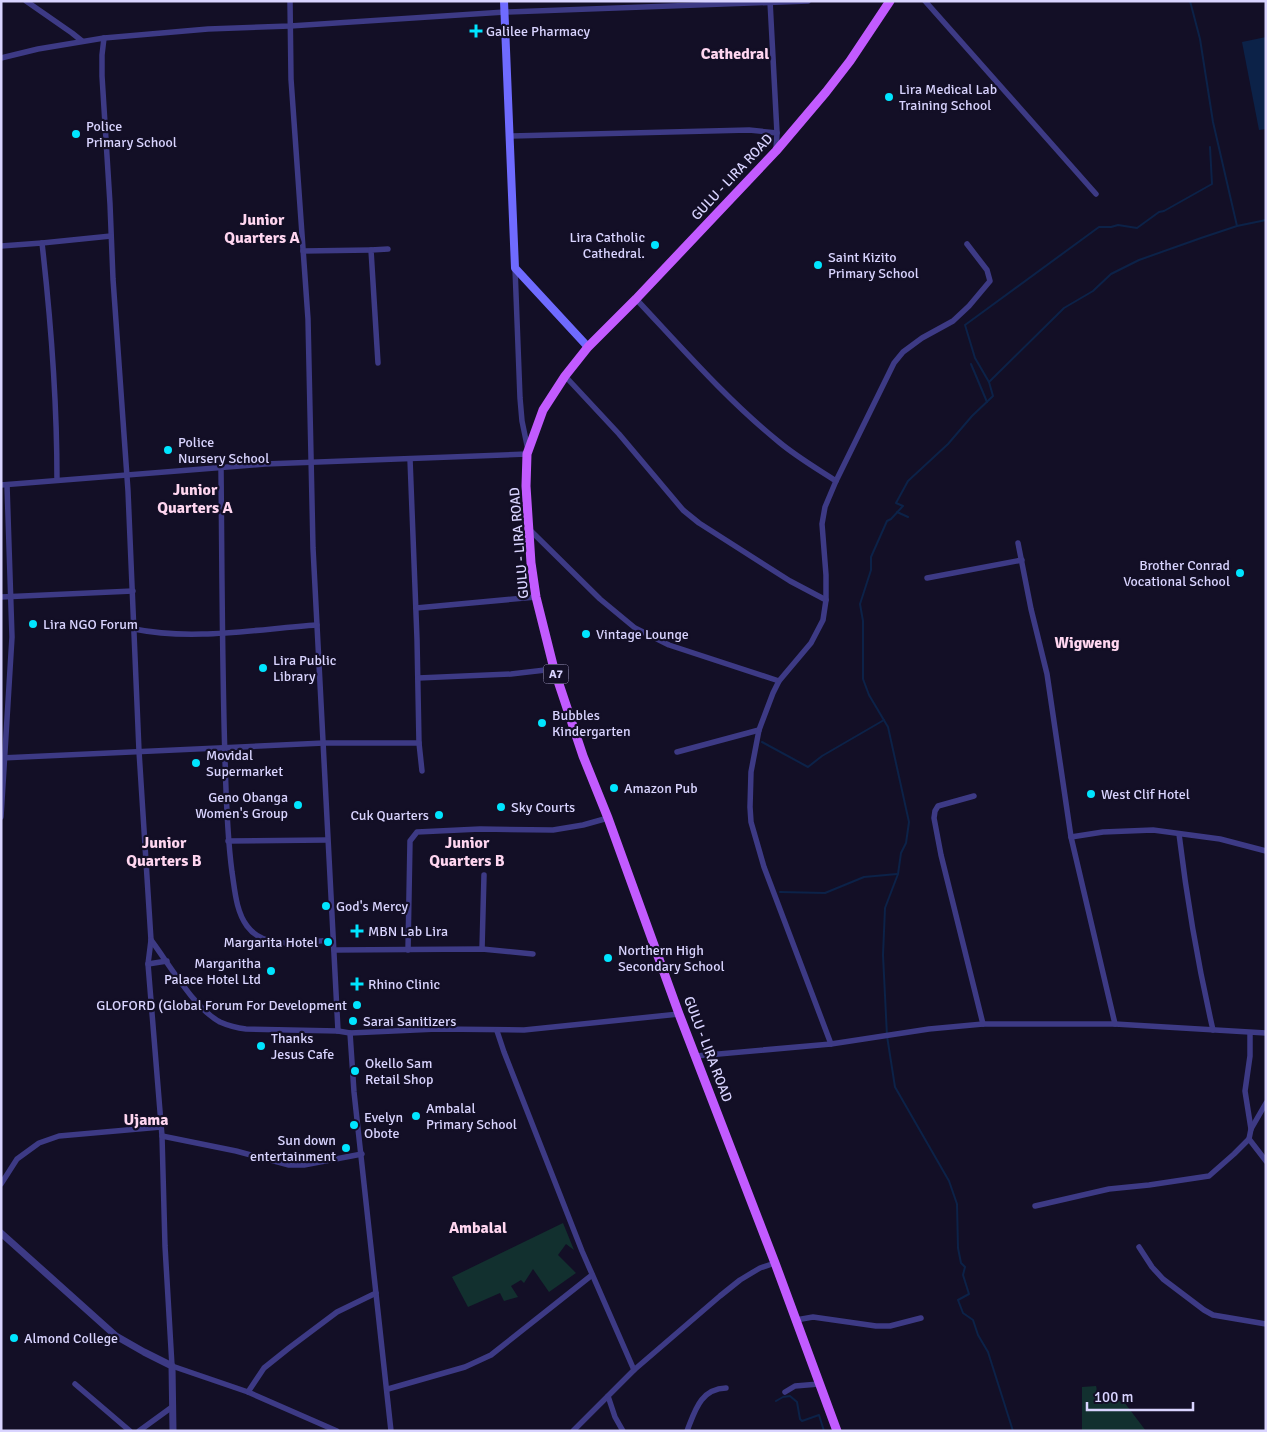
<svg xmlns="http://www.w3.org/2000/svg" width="1267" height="1432" viewBox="0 0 1267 1432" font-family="Signika,sans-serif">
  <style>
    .green { fill: #12302f }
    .water { fill: #0c2248 }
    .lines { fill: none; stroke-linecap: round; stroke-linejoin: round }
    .stream { stroke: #0c2248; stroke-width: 2 }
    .minor { stroke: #3d3a85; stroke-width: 5.5 }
    .tertiary { stroke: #3d3a85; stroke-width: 7 }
    .secondary { stroke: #6f6bff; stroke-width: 8 }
    .primary { stroke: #c25bff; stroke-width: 9 }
    .poi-dot { fill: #00e5ff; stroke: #130f26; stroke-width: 2 }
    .labels { text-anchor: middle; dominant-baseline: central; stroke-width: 4.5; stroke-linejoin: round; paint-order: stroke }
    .shield { fill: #130f26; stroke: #9e99be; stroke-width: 1 }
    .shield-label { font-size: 12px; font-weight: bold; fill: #d9d4ff }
    .poi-label { font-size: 14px; fill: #d9d4ff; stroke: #130f26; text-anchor: start }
    .street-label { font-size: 14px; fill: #d9d4ff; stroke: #130f26 }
    .quarter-label { font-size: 16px; font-weight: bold; fill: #ffd6f0; stroke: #130f26 }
  </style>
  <rect width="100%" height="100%" fill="#130f26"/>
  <g class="green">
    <path d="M563,1223L574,1250L566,1244L558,1255L576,1273L549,1292L533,1269L524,1283L521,1280L511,1286L518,1297L504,1301L500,1293L468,1307L452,1277Z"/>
    <path d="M1096,1386L1100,1403L1109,1399L1124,1402L1146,1431H1082V1387Z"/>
  </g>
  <path class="water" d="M1266,37V129L1259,130L1242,42Z"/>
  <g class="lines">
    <g class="stream">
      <path d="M1190,1L1200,39L1213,122L1237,226"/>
      <path d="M971,364L987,402"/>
      <path d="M989,382L975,358L965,325L1099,227H1111L1118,225L1137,228L1159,212L1164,211L1212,184L1210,147"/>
      <path d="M897,512L908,517"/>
      <path d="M762,742L808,767L822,756L884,720"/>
      <path d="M780,892L825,893L864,877L897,874"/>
      <path d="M776,1401L783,1397L790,1396L797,1402L800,1419L802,1421L819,1415L824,1431"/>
      <path d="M1013,1431L988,1352L978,1335L973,1320L963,1313L958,1300L969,1294L963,1275L965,1267L961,1263L958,1248L957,1204L949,1181L895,1087L887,1036L883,955L885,908L898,874L901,853L906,843L909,822L888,727L869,695L863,679V621L860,604L871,570V557L887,521L891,519L903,506L896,503L908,481L948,444L972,416L993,396L989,382L1064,308L1093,291L1111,274L1139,260L1201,238L1237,226L1266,220"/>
    </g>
    <g class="minor">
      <path d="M26,1L72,33L82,41"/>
      <path d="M290,1L291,79L308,319L313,548L338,1031"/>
      <path d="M770,1L777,133L776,149"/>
      <path d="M925,1L1096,194"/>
      <path d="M104,38L102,55V76L110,204L113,279L128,491L139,751L151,940L148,964L162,1136L165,1246L172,1366L248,1392L337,1431"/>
      <path d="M1,58L38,49L104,38L208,29L290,26L505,12L808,1"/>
      <path d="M511,136L749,130L777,133"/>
      <path d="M42,243L111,236"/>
      <path d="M1,246L42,243C51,322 57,401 57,480"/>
      <path d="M303,251L371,250"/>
      <path d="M515,268L520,398L522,421L528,450"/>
      <path d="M636,299C682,348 727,400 779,442C797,457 816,468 836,481"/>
      <path d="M378,363L371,250L388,249"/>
      <path d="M565,376L619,434L683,510L699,523L790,581L826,600"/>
      <path d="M410,459L417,639L419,743L422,771"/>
      <path d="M221,468C222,565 222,662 225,759C226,797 227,835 232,872C235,891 236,911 247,926C266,952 306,941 333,940"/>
      <path d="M1,485L265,464L527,454"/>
      <path d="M530,530L600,599L635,628L669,645L779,681"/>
      <path d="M1018,543L1031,609L1047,674L1071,837L1115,1024"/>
      <path d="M927,578L1022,560"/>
      <path d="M1,597L133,591"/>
      <path d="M416,608L536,597"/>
      <path d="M134,629C193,641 257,629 317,625"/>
      <path d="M418,678L511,674L554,669"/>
      <path d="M677,752L759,730"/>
      <path d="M1,758L324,743H419"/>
      <path d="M974,796L938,806L935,811L934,818L941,855L983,1024"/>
      <path d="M1,817L12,637L7,485"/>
      <path d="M1179,834C1187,900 1198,965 1213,1030"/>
      <path d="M1071,837L1103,832L1153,830L1220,839L1266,851"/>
      <path d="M228,841L327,840"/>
      <path d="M151,940C169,964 194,1008 220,1022C229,1026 237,1028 246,1029L338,1031L350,1033L437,1029L524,1030L679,1014"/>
      <path d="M482,949L484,875"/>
      <path d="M334,950L482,949L533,954"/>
      <path d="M408,950L410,841L417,832L480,829L553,830L583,825L608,818"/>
      <path d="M148,964L167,961"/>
      <path d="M497,1031L504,1052L582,1251L634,1370"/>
      <path d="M350,1033L354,1092L391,1431"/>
      <path d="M1250,1033V1056L1245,1091L1251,1129"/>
      <path d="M831,1044L764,867L751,822L750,807L751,772L759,730L773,693L779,681L811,643L823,620L826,600V575L822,524L825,507L836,481L894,363L903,352L922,338L953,321L969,306L990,281L987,270L967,244"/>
      <path d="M696,1056L831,1044L929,1029L983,1024H1115L1266,1033"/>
      <path d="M162,1136L236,1151L289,1165H304L362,1154"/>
      <path d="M1249,1139L1266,1161"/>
      <path d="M1,1184L17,1159L39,1143L59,1136L161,1127"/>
      <path d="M1035,1206L1109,1189L1149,1185L1209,1176L1234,1154L1249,1139L1251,1129L1266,1103"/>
      <path d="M1139,1247L1152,1267L1163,1279L1204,1310L1213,1315L1266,1324"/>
      <path d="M796,1320L813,1317L876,1326H890L921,1318"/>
      <path d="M75,1384L130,1431"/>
      <path d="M388,1389L465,1367L491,1355L592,1275"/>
      <path d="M248,1392L264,1368L289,1348L337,1312L376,1293"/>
      <path d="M785,1392L795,1386L819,1384"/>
      <path d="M608,1396L615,1417L623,1431"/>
      <path d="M139,1431L172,1407"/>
      <path d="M573,1431L634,1370L720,1296L740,1280L760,1268L775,1263"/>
      <path d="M687,1431C695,1411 700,1389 726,1388"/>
    </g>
    <path class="tertiary" d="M1,1233L116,1336L144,1352L172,1366L173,1431"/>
    <path class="secondary" d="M504,1L515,268L588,347"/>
    <path class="primary" d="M837,1431L775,1263L679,1014L608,818L583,756L554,669L536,597L531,563L526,486L527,454L543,410L565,376L588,347L636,299L776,151L826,92L850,61L890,1"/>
  </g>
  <g class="poi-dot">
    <path d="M473.5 23.5h5v5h5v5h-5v5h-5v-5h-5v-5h5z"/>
    <circle cx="889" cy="97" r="5"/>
    <circle cx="76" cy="134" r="5"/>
    <circle cx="655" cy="245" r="5"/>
    <circle cx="818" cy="265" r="5"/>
    <circle cx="168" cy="450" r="5"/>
    <circle cx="1240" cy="573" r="5"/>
    <circle cx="33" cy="624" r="5"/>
    <circle cx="586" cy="634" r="5"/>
    <circle cx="263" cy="668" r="5"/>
    <circle cx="542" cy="723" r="5"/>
    <circle cx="196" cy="763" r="5"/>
    <circle cx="614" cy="788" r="5"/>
    <circle cx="1091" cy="794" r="5"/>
    <circle cx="298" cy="805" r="5"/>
    <circle cx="501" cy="807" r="5"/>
    <circle cx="439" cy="815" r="5"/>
    <circle cx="326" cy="906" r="5"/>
    <path d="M354.5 923.5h5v5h5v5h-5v5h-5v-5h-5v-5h5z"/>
    <circle cx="328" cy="942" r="5"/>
    <circle cx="608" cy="958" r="5"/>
    <circle cx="271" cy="971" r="5"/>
    <path d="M354.5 976.5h5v5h5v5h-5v5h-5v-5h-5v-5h5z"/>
    <circle cx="357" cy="1005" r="5"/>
    <circle cx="353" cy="1021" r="5"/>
    <circle cx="261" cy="1046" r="5"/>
    <circle cx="355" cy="1071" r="5"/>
    <circle cx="416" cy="1116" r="5"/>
    <circle cx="354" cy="1125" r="5"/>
    <circle cx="346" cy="1148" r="5"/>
    <circle cx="14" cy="1338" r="5"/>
  </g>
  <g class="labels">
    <rect class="shield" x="543.5" y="664.5" width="25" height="19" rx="4"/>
    <g class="shield-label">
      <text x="556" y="674">A7</text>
    </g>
    <g class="poi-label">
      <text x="486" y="31">Galilee Pharmacy</text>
      <text x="899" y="89">Lira Medical Lab<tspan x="899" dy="16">Training School</tspan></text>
      <text x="86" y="126">Police<tspan x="86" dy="16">Primary School</tspan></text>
      <text x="645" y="237" text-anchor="end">Lira Catholic<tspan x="645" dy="16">Cathedral.</tspan></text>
      <text x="828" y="257">Saint Kizito<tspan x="828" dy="16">Primary School</tspan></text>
      <text x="178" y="442">Police<tspan x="178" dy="16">Nursery School</tspan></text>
      <text x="1230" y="565" text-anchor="end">Brother Conrad<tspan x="1230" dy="16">Vocational School</tspan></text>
      <text x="43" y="624">Lira NGO Forum</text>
      <text x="596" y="634">Vintage Lounge</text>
      <text x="273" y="660">Lira Public<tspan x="273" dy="16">Library</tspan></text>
      <text x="552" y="715">Bubbles<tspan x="552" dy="16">Kindergarten</tspan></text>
      <text x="206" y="755">Movidal<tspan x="206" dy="16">Supermarket</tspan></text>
      <text x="624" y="788">Amazon Pub</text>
      <text x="1101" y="794">West Clif Hotel</text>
      <text x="288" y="797" text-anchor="end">Geno Obanga<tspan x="288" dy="16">Women's Group</tspan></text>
      <text x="511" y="807">Sky Courts</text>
      <text x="429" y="815" text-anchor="end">Cuk Quarters</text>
      <text x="336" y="906">God's Mercy</text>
      <text x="368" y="931">MBN Lab Lira</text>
      <text x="318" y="942" text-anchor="end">Margarita Hotel</text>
      <text x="618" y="950">Northern High<tspan x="618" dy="16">Secondary School</tspan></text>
      <text x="261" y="963" text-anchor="end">Margaritha<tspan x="261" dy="16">Palace Hotel Ltd</tspan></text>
      <text x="368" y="984">Rhino Clinic</text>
      <text x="347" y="1005" text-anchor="end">GLOFORD (Global Forum For Development</text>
      <text x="363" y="1021">Sarai Sanitizers</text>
      <text x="271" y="1038">Thanks<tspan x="271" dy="16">Jesus Cafe</tspan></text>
      <text x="365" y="1063">Okello Sam<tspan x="365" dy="16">Retail Shop</tspan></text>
      <text x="426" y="1108">Ambalal<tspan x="426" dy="16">Primary School</tspan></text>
      <text x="364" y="1117">Evelyn<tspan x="364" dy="16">Obote</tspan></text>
      <text x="336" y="1140" text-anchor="end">Sun down<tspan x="336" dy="16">entertainment</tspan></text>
      <text x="24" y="1338">Almond College</text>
    </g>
    <g class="street-label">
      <text transform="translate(732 177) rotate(-47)">GULU - LIRA ROAD</text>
      <text transform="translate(519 543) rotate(-95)">GULU - LIRA ROAD</text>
      <text transform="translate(708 1049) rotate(69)">GULU - LIRA ROAD</text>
    </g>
    <g class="quarter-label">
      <text x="735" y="54">Cathedral</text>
      <text x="262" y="220">Junior<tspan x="262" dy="18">Quarters A</tspan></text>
      <text x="195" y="490">Junior<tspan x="195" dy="18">Quarters A</tspan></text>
      <text x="1087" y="643">Wigweng</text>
      <text x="164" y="843">Junior<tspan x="164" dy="18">Quarters B</tspan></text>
      <text x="467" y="843">Junior<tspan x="467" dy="18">Quarters B</tspan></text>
      <text x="146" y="1120">Ujama</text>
      <text x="478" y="1228">Ambalal</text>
    </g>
  </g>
  <rect width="1267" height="1432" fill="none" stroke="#d9d4ff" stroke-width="5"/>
  <path d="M1087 1402v8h106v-8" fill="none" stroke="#d9d4ff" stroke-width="2.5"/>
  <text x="1094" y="1402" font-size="15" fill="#d9d4ff" stroke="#130f26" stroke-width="4" paint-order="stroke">100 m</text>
</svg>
